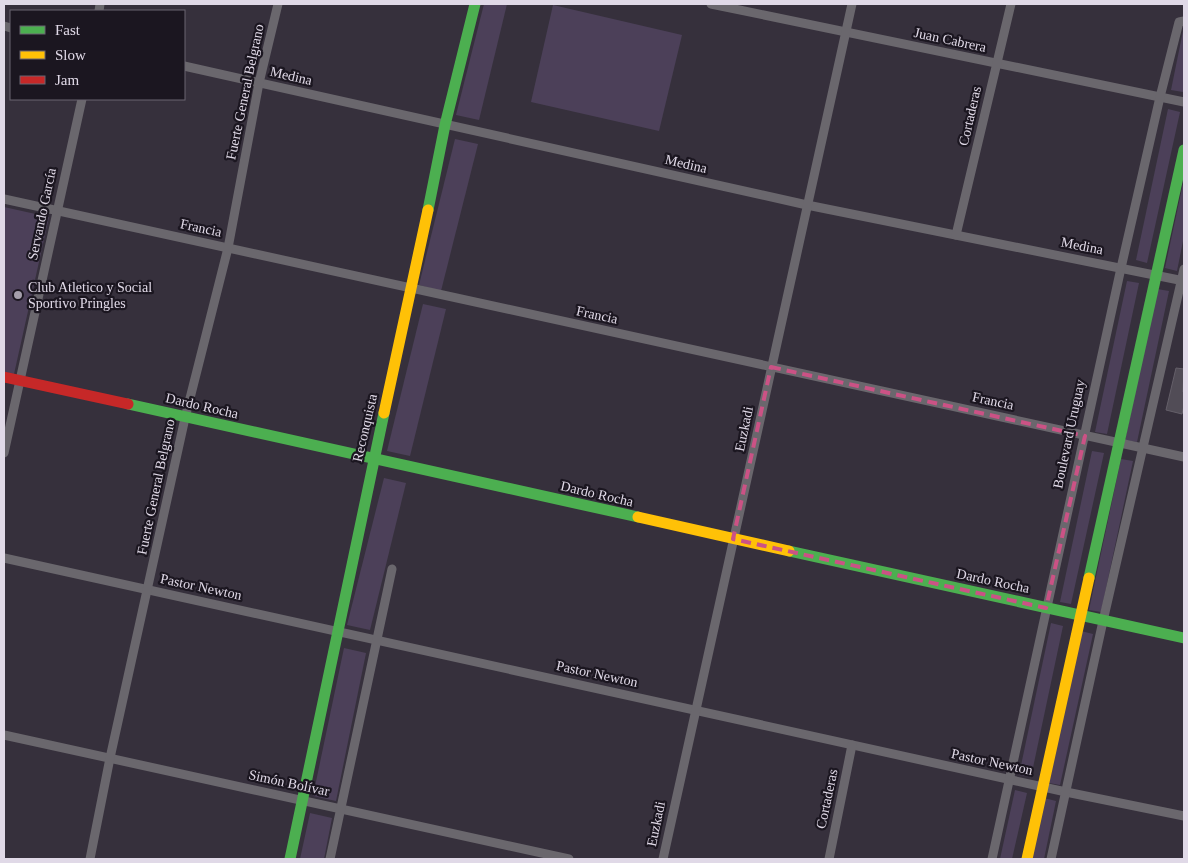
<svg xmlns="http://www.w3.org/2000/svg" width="1188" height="863" viewBox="0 0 1188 863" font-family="Georgia,serif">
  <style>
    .green { fill: #4c4059 }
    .building { fill: #514c56; stroke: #645f69 }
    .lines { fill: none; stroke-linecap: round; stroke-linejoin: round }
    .street { stroke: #6a676d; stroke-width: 9 }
    .fast { stroke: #4caf50; stroke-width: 11 }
    .slow { stroke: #ffc107; stroke-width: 11 }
    .jam { stroke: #c62828; stroke-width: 11 }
    .marked { fill: none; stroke: #cb5285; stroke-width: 4; stroke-dasharray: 10 6; stroke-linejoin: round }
    .poi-dot { fill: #a49eab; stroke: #1b1620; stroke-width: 2 }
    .labels { text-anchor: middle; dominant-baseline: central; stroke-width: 4.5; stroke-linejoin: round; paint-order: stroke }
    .street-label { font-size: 14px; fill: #e0d9e7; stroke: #1b1620 }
    .poi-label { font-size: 14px; fill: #e0d9e7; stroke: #1b1620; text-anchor: start }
  </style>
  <rect width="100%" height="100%" fill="#36303c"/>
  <g class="green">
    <path d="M484,4H507L479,120L456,115Z"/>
    <path d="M553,5L682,35L659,131L531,102Z"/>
    <path d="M1184,26V85L1183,92L1171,90Z"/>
    <path d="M1168,109L1180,112L1147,263L1136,260Z"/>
    <path d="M455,139L478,144L441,291L419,285Z"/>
    <path d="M1184,179V236L1177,271L1165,268Z"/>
    <path d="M4,207L49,217L14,374L4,372Z"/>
    <path d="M1127,281L1139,283L1107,434L1095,432Z"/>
    <path d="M1157,289L1169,291L1137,442L1125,440Z"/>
    <path d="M423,304L446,309L410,456L387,451Z"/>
    <path d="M1092,451L1104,453L1071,604L1060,602Z"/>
    <path d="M1121,459L1133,461L1101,612L1089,610Z"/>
    <path d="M384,478L406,483L370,630L347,625Z"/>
    <path d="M1051,623L1063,626L1031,777L1019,775Z"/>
    <path d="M1081,631L1093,634L1060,785L1049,783Z"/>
    <path d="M344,648L366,653L336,801L313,796Z"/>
    <path d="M1015,790L1027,793L1012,859H1000Z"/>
    <path d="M1044,798L1056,801L1044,859H1031Z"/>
    <path d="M310,813L332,818L324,859H300Z"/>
  </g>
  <path class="building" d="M1176,368L1184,369L1183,392H1184V406L1182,414L1166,410Z"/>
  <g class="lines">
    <g class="street">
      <path d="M711,4L1184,102"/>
      <path d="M99,11L100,4"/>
      <path d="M4,26L11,28"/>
      <path d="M184,66L807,205L1184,281"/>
      <path d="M4,199L1184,457"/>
      <path d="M956,235L1011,4"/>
      <path d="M4,453L82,99"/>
      <path d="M4,558L1066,792L1184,816"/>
      <path d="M4,735L569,859"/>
      <path d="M90,859L110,758L185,418L228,248L259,83L278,4"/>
      <path d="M330,859L392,569"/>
      <path d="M663,859L852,4"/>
      <path d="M829,859L852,745"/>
      <path d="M992,859L1121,268L1160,97L1179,22L1184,21"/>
      <path d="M1051,859L1103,621L1184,269"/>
    </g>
    <g class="fast">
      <path d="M428,210L445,125L475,4"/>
      <path d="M128,404L638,517"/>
      <path d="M789,551L1184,638"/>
      <path d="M1089,578L1184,150"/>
      <path d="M290,859L384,413"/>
    </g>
    <g class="slow">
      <path d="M384,413L428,210"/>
      <path d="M638,517L789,551"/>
      <path d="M1027,859L1089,578"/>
    </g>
    <path class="jam" d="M4,377L128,404"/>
  </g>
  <path class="marked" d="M771,367L1085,436L1046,608L733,539Z"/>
  <circle class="poi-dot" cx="18" cy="295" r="5"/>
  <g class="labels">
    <g class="street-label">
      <text transform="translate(950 40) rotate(12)">Juan Cabrera</text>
      <text transform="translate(291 76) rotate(13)">Medina</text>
      <text transform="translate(245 92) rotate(-78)">Fuerte General Belgrano</text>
      <text transform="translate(970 116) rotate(-77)">Cortaderas</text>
      <text transform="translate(686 164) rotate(13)">Medina</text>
      <text transform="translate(42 214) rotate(-78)">Servando García</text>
      <text transform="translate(201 228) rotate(12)">Francia</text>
      <text transform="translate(1082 246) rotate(11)">Medina</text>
      <text transform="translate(597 315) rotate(12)">Francia</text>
      <text transform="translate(993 401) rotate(12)">Francia</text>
      <text transform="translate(202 406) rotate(13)">Dardo Rocha</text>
      <text transform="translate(365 428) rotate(-77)">Reconquista</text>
      <text transform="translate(744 429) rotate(-78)">Euzkadi</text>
      <text transform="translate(1069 434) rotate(-78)">Boulevard Uruguay</text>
      <text transform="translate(156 487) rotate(-78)">Fuerte General Belgrano</text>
      <text transform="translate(597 494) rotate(13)">Dardo Rocha</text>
      <text transform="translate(993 581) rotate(12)">Dardo Rocha</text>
      <text transform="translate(201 587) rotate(12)">Pastor Newton</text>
      <text transform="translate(597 674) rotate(12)">Pastor Newton</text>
      <text transform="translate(992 762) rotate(12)">Pastor Newton</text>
      <text transform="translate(289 783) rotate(12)">Simón Bolívar</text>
      <text transform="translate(827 799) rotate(-78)">Cortaderas</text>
      <text transform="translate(656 824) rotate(-78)">Euzkadi</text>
    </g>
    <g class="poi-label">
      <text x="28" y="287">Club Atletico y Social<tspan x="28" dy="16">Sportivo Pringles</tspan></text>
    </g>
  </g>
  <rect width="1188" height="863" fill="none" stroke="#e0d9e7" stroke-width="10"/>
  <rect x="10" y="10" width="175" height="90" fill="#1b1620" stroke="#6a6470"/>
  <rect x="20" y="26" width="25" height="8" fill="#4caf50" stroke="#6a6470"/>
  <text x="55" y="35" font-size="15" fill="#e0d9e7">Fast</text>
  <rect x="20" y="51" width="25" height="8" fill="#ffc107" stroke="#6a6470"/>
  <text x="55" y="60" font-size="15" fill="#e0d9e7">Slow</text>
  <rect x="20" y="76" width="25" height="8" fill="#c62828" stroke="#6a6470"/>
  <text x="55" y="85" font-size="15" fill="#e0d9e7">Jam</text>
</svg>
